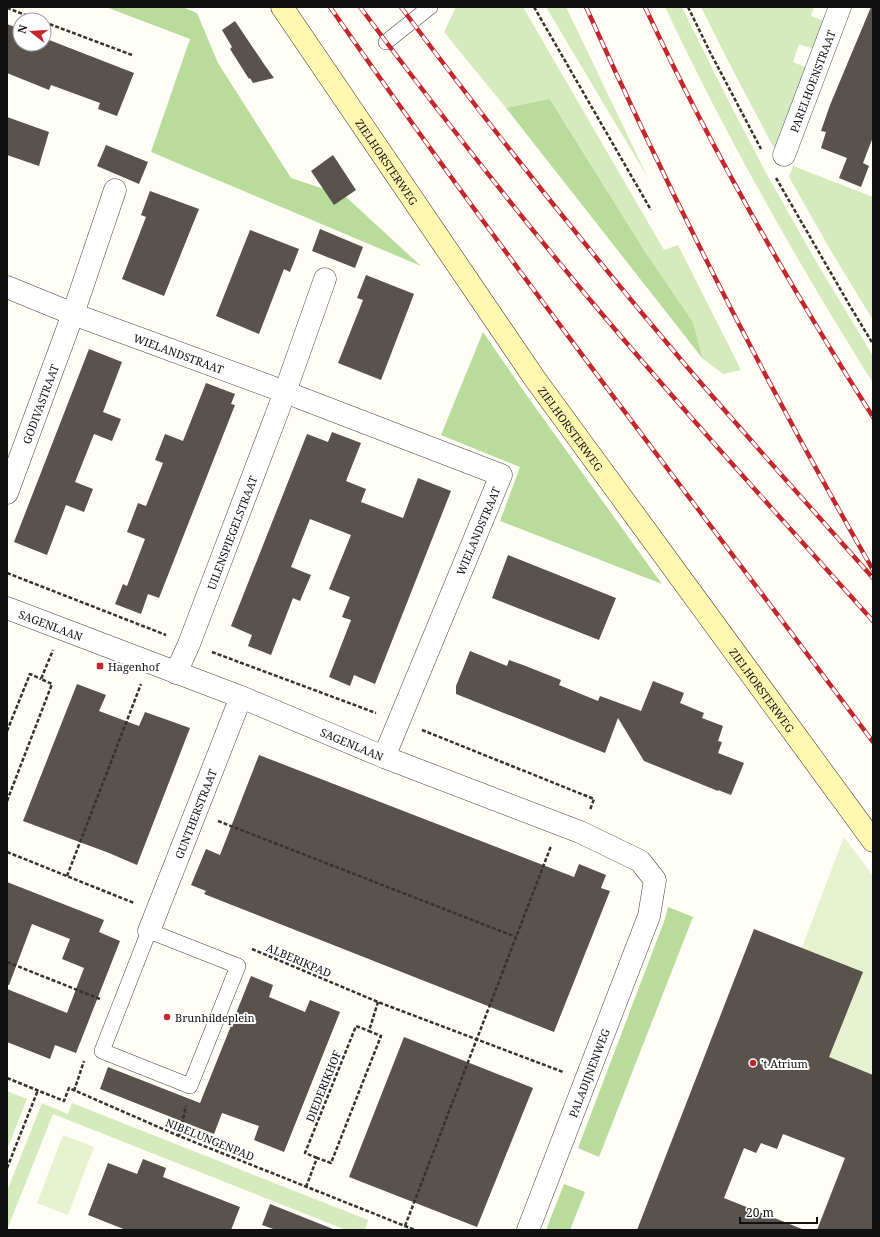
<svg xmlns="http://www.w3.org/2000/svg" width="880" height="1237" viewBox="0 0 880 1237" font-family="'Noto Serif',serif">
  <style>
    .green { fill: #d5ebbd }
    .forest { fill: #b9dc9c }
    .pitch { fill: #e6f2cf }
    .building { fill: #5a524d }
    .lines { fill: none; stroke-linecap: round; stroke-linejoin: round }
    .service-casing { stroke: #444; stroke-width: 16 }
    .minor-casing { stroke: #444; stroke-width: 23 }
    .secondary-casing { stroke: #333; stroke-width: 23 }
    .path { stroke: #333; stroke-width: 2.5; stroke-dasharray: 4 2; stroke-linecap: butt }
    .service { stroke: #fff; stroke-width: 15 }
    .minor { stroke: #fff; stroke-width: 22 }
    .secondary { stroke: #fff6b0; stroke-width: 22 }
    .rail-casing { stroke: #c4262e; stroke-width: 4.5 }
    .rail { stroke: #fff; stroke-width: 3; stroke-dasharray: 9; stroke-linecap: butt }
    .poi-dot { fill: #c4262e; stroke: #fff; stroke-width: 1.5 }
    .labels { text-anchor: middle; dominant-baseline: central; stroke-width: 4; stroke-linejoin: round; paint-order: stroke }
    .street-label { font-size: 11px; fill: #111; stroke: #fff }
    .poi-label { font-size: 11px; fill: #111; stroke: #fff; text-anchor: start }
  </style>
  <rect width="100%" height="100%" fill="#fffdf5"/>
  <g class="green">
    <path d="M456,7H523L664,250L678,245L741,370L723,374L703,359L693,322L644,250L551,100L506,108L444,32Z"/>
    <path d="M546,7H566L648,178Z"/>
    <path d="M665,7H682L726,96L765,171L818,265L873,356V383C797,262 726,136 665,7Z"/>
    <path d="M701,7H814L811,16L827,22L817,50L799,44L793,62L810,69L777,154L726,57Z"/>
    <path d="M793,166L873,197V320L831,251L789,177Z"/>
    <path d="M7,1091L27,1099L7,1150Z"/>
    <path d="M42,1103L68,1114L72,1103L368,1220L365,1230H346L53,1114L7,1230V1191Z"/>
  </g>
  <g class="forest">
    <path d="M106,7H182L197,13L218,63L291,178L345,196L421,266L151,152L190,39Z"/>
    <path d="M550,99L644,250L693,322L703,359L506,108Z"/>
    <path d="M483,332L525,393L662,584L500,521L520,467L441,435Z"/>
    <path d="M668,907L693,917L599,1157L578,1148L665,919Z"/>
    <path d="M564,1184L585,1192L570,1230H546Z"/>
  </g>
  <g class="pitch">
    <path d="M844,837L873,876V1082L767,1039Z"/>
    <path d="M63,1135L94,1147L68,1215L37,1203Z"/>
  </g>
  <g class="building">
    <path d="M871,7H873V137L863,163L869,166L861,187L839,178L847,158L821,148L826,132L821,131L830,105Z"/>
    <path d="M235,21L266,67L274,78L253,83L250,78L249,79L230,49L232,47L222,30Z"/>
    <path d="M7,24L20,29V44H44V38L134,73L117,116L98,109L100,103L51,85L49,90L7,73Z"/>
    <path d="M7,117L49,132L39,166L7,155Z"/>
    <path d="M106,145L148,162L139,184L97,166Z"/>
    <path d="M333,155L356,190L334,205L311,171Z"/>
    <path d="M150,191L199,209L164,296L122,279L146,217L141,215Z"/>
    <path d="M320,229L363,247L355,268L312,251Z"/>
    <path d="M250,230L299,249L290,272L284,269L259,334L216,316Z"/>
    <path d="M366,275L414,294L381,380L338,363L363,300L357,298Z"/>
    <path d="M89,349L122,362L103,412L121,419L112,441L94,434L75,482L93,489L84,512L66,505L47,555L14,542Z"/>
    <path d="M206,383L235,394L231,404L235,405L159,598L148,594L141,614L115,604L123,584L127,586L145,539L127,532L138,503L146,506L154,486L163,463L155,460L165,434L183,441Z"/>
    <path d="M332,432L361,443L346,481L366,489L361,502L403,518L418,478L451,491L375,684L354,675L350,686L329,677L351,620L342,617L350,597L329,589L351,535L310,519L291,567L311,575L300,601L293,598L271,655L248,646L252,635L231,626L307,434L328,442Z"/>
    <path d="M508,555L616,598L599,640L492,598Z"/>
    <path d="M470,651L507,666L509,660L523,665L561,680L559,685L598,701L600,696L641,711L653,681L684,693L680,703L704,713L702,718L723,726L718,741L722,742L718,753L744,763L731,795L718,790V791L644,761L618,718L605,753L456,694V686Z"/>
    <path d="M77,684L106,695L99,711L139,726L145,712L190,728L137,865L109,853L23,821Z"/>
    <path d="M259,755L574,877L579,864L606,875L601,888L610,891L554,1032L204,894L206,891L191,885L206,849L220,855Z"/>
    <path d="M7,882L104,920L99,932L120,941L76,1053L55,1045L50,1059L7,1042V989L67,1013L84,968L62,959L70,939L32,924L9,985H7Z"/>
    <path d="M754,929L863,972L829,1057L873,1075V1230H817L845,1158L783,1134L777,1149L761,1143L756,1153L744,1148L724,1198L802,1229V1230H637Z"/>
    <path d="M251,976L273,985L269,997L305,1012L310,1000L340,1012L284,1152L254,1140L259,1126L222,1113L214,1134L100,1089L108,1067L200,1103Z"/>
    <path d="M404,1037L533,1088L477,1227L349,1177Z"/>
    <path d="M143,1159L166,1168L163,1177L240,1207L231,1230H126L88,1215L108,1163L137,1174Z"/>
    <path d="M270,1204L333,1229V1230H276L262,1225Z"/>
  </g>
  <g class="lines">
    <g class="service-casing">
      <g id="service">
        <path d="M386,42L430,7"/>
        <path d="M149,931L238,966L190,1086L102,1051Z"/>
      </g>
    </g>
    <g class="minor-casing">
      <g id="minor">
        <path id="s1" d="M784,155L840,7"/>
        <path id="s2" d="M7,287L73,314L285,392L501,475L384,757"/>
        <path id="s3" d="M7,493L73,314L115,190"/>
        <path id="s4" d="M7,608L241,697L384,757L580,832L640,861L655,880L649,916L528,1230"/>
        <path id="s5" d="M176,673L189,644L285,392L325,279"/>
        <path id="s6" d="M149,931L241,697"/>
      </g>
    </g>
    <g class="secondary-casing">
      <g id="secondary">
        <path id="s7" d="M282,7L535,379L873,841"/>
      </g>
    </g>
    <g class="path">
      <path d="M534,7L651,210"/>
      <path d="M688,7L710,52L761,149"/>
      <path d="M7,8L39,20"/>
      <path d="M44,22L132,55"/>
      <path d="M776,178L850,306L873,344"/>
      <path d="M7,573L166,635"/>
      <path d="M212,652L376,713"/>
      <path d="M422,730L594,799L590,810"/>
      <path d="M7,731L30,674L41,679"/>
      <path d="M7,801L52,684L41,679L53,650"/>
      <path d="M218,821L516,937"/>
      <path d="M7,852L134,903"/>
      <path d="M67,876L141,684"/>
      <path d="M252,949L378,1002L563,1072"/>
      <path d="M7,962L100,999"/>
      <path d="M7,1078L64,1101L69,1088L179,1136L415,1230"/>
      <path d="M74,1091L84,1061"/>
      <path d="M179,1136L186,1106"/>
      <path d="M317,1158L305,1153L356,1026L369,1031"/>
      <path d="M7,1168L38,1090"/>
      <path d="M306,1187L317,1158L331,1163L381,1036L369,1031L378,1002"/>
      <path d="M405,1226L551,846"/>
    </g>
    <use href="#service" class="service"/>
    <use href="#minor" class="minor"/>
    <use href="#secondary" class="secondary"/>
    <g class="rail-casing">
      <g id="rail">
        <path d="M330,7C504,257 691,498 873,742"/>
        <path d="M360,7C433,105 508,201 586,295C679,406 776,513 873,621"/>
        <path d="M401,7C493,131 589,251 688,368C749,439 811,508 873,578"/>
        <path d="M586,7C672,199 768,387 873,570"/>
        <path d="M645,7C711,149 789,285 873,417"/>
      </g>
    </g>
    <use href="#rail" class="rail"/>
  </g>
  <g class="poi-dot">
    <rect x="96" y="662" width="8" height="8" rx="2"/>
    <circle cx="167" cy="1017" r="4"/>
    <circle cx="753" cy="1063" r="4"/>
  </g>
  <g class="labels">
    <g class="street-label">
      <text stroke="none"><textPath href="#s1" startOffset="79">PARELHOENSTRAAT</textPath></text>
      <text stroke="none"><textPath href="#s7" startOffset="187">ZIELHORSTERWEG</textPath></text>
      <text stroke="none"><textPath href="#s2" startOffset="184">WIELANDSTRAAT</textPath></text>
      <text stroke="none"><textPath href="#s3" startOffset="95">GODIVASTRAAT</textPath></text>
      <text stroke="none"><textPath href="#s7" startOffset="511">ZIELHORSTERWEG</textPath></text>
      <text transform="translate(478 531) rotate(-67)">WIELANDSTRAAT</text>
      <text stroke="none"><textPath href="#s5" startOffset="151">UILENSPIEGELSTRAAT</textPath></text>
      <text stroke="none"><textPath href="#s4" startOffset="47">SAGENLAAN</textPath></text>
      <text stroke="none"><textPath href="#s7" startOffset="835">ZIELHORSTERWEG</textPath></text>
      <text stroke="none"><textPath href="#s4" startOffset="371">SAGENLAAN</textPath></text>
      <text stroke="none"><textPath href="#s6" startOffset="126">GUNTHERSTRAAT</textPath></text>
      <text transform="translate(299 960) rotate(23)">ALBERIKPAD</text>
      <text transform="translate(589 1073) rotate(-69)">PALADIJNENWEG</text>
      <text transform="translate(323 1086) rotate(-68)">DIEDERIKHOF</text>
      <text transform="translate(210 1139) rotate(22)">NIBELUNGENPAD</text>
    </g>
    <g class="poi-label">
      <text x="108" y="666">Hagenhof</text>
      <text x="175" y="1017">Brunhildeplein</text>
      <text x="761" y="1063">'t Atrium</text>
    </g>
  </g>
  <rect width="880" height="1237" fill="none" stroke="#111111" stroke-width="16"/>
  <g transform="translate(32 32) rotate(287)"><circle r="19" fill="#ffffff" stroke="#a0a0a0"/>
  <path d="M0-3L7 15L0 10L-7 15Z" fill="#c4262e"/>
  <text y="-6" font-size="11" font-weight="bold" text-anchor="middle" fill="#111111">N</text>
  </g>
  <path d="M740 1217v6h77v-6" fill="none" stroke="#111111" stroke-width="2"/>
  <text x="746" y="1217" font-size="12" fill="#111111" stroke="#ffffff" stroke-width="3" paint-order="stroke">20 m</text>
</svg>
